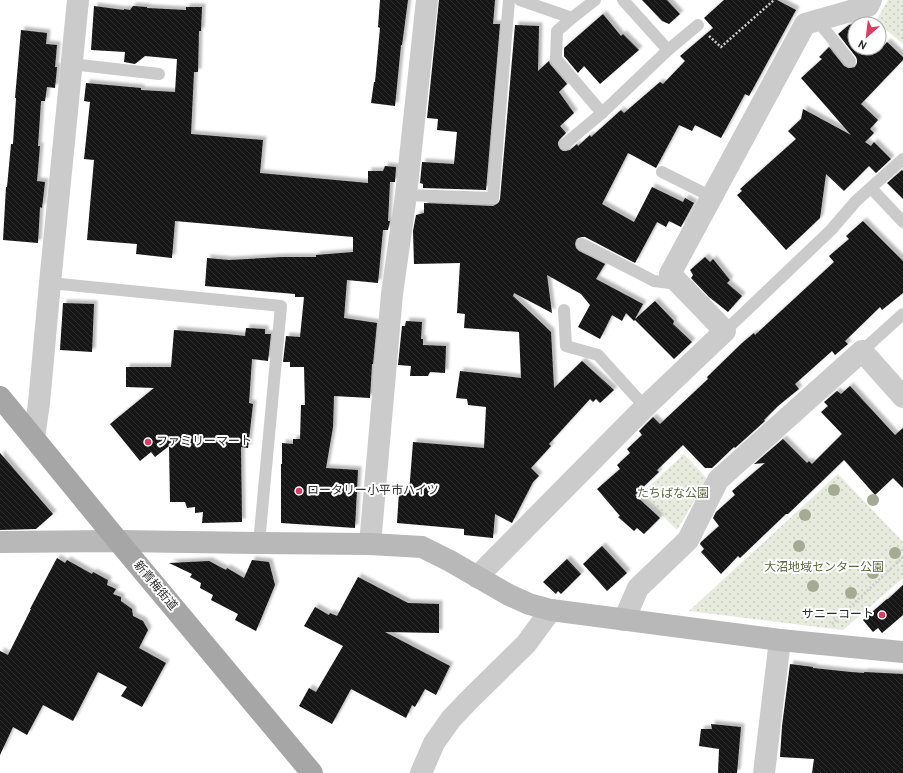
<svg xmlns="http://www.w3.org/2000/svg" width="903" height="773" viewBox="0 0 903 773" font-family="Overpass,'Noto Sans JP',sans-serif">
  <style>
    .park { fill: url(#park-dots) }
    .building { fill: url(#building-back-hatch); filter: url(#shadow) }
    .lines { fill: none; stroke-linecap: round; stroke-linejoin: round }
    .path { stroke: #cbcbcb; stroke-width: 2.5; stroke-dasharray: 2 2; stroke-linecap: butt }
    .lane { stroke: #cbcbcb; stroke-width: 12 }
    .street { stroke: #cbcbcb; stroke-width: 22 }
    .secondary { stroke: #b8b8b8; stroke-width: 22 }
    .primary { stroke: #a6a6a6; stroke-width: 22 }
    .tree { fill: #a4ab95 }
    .poi-dot { fill: #da3c66; stroke: #fff; stroke-width: 1.5 }
    .labels { text-anchor: middle; dominant-baseline: central; stroke-width: 4; stroke-linejoin: round; paint-order: stroke }
    .poi-label { font-size: 12px; fill: #2e2e2e; stroke: #fff; text-anchor: start }
    .park-label { font-size: 12px; fill: #59673e; stroke: #fff }
    .street-label { font-size: 12px; fill: #2e2e2e; stroke: #fff }
  </style>
  <defs>
    <pattern id="park-dots" width="8" height="8" patternUnits="userSpaceOnUse"><rect width="8" height="8" fill="#e7ebdd"/><path d="M2 2h.1M6 6h.1" fill="none" stroke="#c6cabe" stroke-width="1.8" stroke-linecap="round"/></pattern>
    <pattern id="building-back-hatch" width="6" height="6" patternUnits="userSpaceOnUse"><rect width="6" height="6" fill="#151515"/><path d="M-1 5l2 2M0 0l6 6M5-1l2 2" fill="none" stroke="#2f2f2f"/></pattern>
    <filter id="shadow"><feDropShadow dx="3.5" dy="-3.5" stdDeviation="1" flood-color="#0004"/></filter>
  </defs>
  <rect width="100%" height="100%" fill="#fff"/>
  <g class="park">
    <path d="M888,0H903V44L876,21Z"/>
    <path d="M684,454L707,479L677,530L641,494Z"/>
    <path d="M838,474L903,542V578L843,630L689,611Z"/>
  </g>
  <g class="building">
    <path d="M380,0H408L402,45H401L395,106L371,103L374,82H375L380,28L378,27Z"/>
    <path d="M439,0H495L493,24H500L486,190L423,188V184L420,183L422,162L454,164L457,132L437,130L438,119L427,118Z"/>
    <path d="M642,0H667L680,14L669,24L662,21Z"/>
    <path d="M724,0H777L796,10L749,96L745,94L721,138L695,125L692,131L679,125L656,168L628,153L602,204L634,222L652,187L683,202L685,198L694,203L681,227L669,221L666,227L657,222L635,263L585,237H582L578,238L576,240L575,244L576,248L579,251L605,264L596,279L643,304L635,319L655,301L674,321L673,324L692,342L674,359L635,320L634,321L626,313L622,321L612,315L600,339L578,327L590,305L581,294L547,275L552,313L514,293L513,296L551,332L554,388L582,361L614,390L600,403L596,399L593,402L590,399L549,444L551,446L531,468L539,476L533,482L512,523L495,514L493,538L464,535V529L397,523L399,492L409,493L413,442L484,448L486,407L468,405L467,399L456,398L460,371L521,378L519,332L464,328L465,314L457,313L460,263L414,264L413,231L416,215L424,213V203L493,206L497,204L499,202L500,199L515,25L539,26L538,71L549,61L550,64L567,84L559,92L574,113L560,126L566,133L560,139L558,142V145L560,149L563,151H566L570,150L577,144L578,146L590,135L591,137L621,110L624,113L660,82L663,84L685,61L680,56L713,28L704,18Z"/>
    <path d="M94,6L124,10V9L130,10L133,6L147,7V8L186,10V7H202L201,31H199L198,72H194L191,134L263,140L260,173L368,183V171H383L385,166L396,167L395,182H390L388,221H390L388,230H383L378,283L347,280L344,318L377,323L373,364H372L370,398L334,396L333,427L326,468L358,470L355,528L281,523V464H282V443L293,444V439H300L301,405H305L304,367H290V362H283L286,336L300,337L304,297H295V294L205,286L207,258L229,260L282,257H316V255L353,252V237L175,221L172,258L136,254L137,244L87,240L94,160L84,159L90,102L84,101L86,83L141,88V90L175,92L177,59L145,56L135,64L124,62L125,52L91,50Z"/>
    <path d="M603,14L621,36L623,34L639,50L600,84L584,66L578,73L564,56V48Z"/>
    <path d="M856,23L857,24H855V48H878L880,50L887,42L903,57V60L861,104L878,120L870,129L874,133L865,142L871,146L874,142L891,159L876,173L869,166L844,191L826,174L820,218L800,237L786,250L737,195L742,191L740,189L796,139L788,131L801,119L803,109L851,135L801,78L822,59L819,57L829,47L844,66L848,68H851L855,67L857,63V60L856,57L838,34L849,25Z"/>
    <path d="M21,30L47,33L46,44L57,45L55,67H57L55,88L47,87L45,101H41L38,146H40L37,181L45,182L42,208L40,207L38,243L3,240L6,187H7L11,144H13L16,98H15Z"/>
    <path d="M902,170L903,171V199L887,183Z"/>
    <path d="M863,221L903,261V293L882,310L880,307L845,341L848,344L835,355L832,351L795,384L799,389L778,406L764,420L765,421L735,448L734,447L712,468H705L683,445L657,470L659,472L635,495L660,518L644,534L637,528L634,531L618,517L620,516L597,489L620,469L617,465L630,453L627,449L642,435L639,431L653,417L660,424L708,379L707,377L742,343L754,333L755,335L834,262L829,256L849,239L846,236Z"/>
    <path d="M705,257L710,262L713,259L730,280L727,283L742,296L728,312L709,297L691,278L693,275L690,270Z"/>
    <path d="M63,303L94,304L92,352L60,350Z"/>
    <path d="M406,321L422,322L421,339H423V345L446,346L445,373L430,372L428,376H410L411,366L398,365L402,326H405Z"/>
    <path d="M246,328L265,329V334H271L268,361L252,359L249,403L253,404L248,448L241,447L242,522L202,523L203,512L195,513V507L187,508L185,502H170L169,446L155,457L151,452L140,461L110,424L154,388L126,387V367H171L174,330L227,334L245,336Z"/>
    <path d="M850,386L895,435L903,428V488L893,478L875,495L844,460L788,514H786L740,558L738,556L721,574L701,552L704,549L700,544L701,542L719,526L713,518L716,512L735,495L732,491L765,463L754,464L783,439L807,463L809,461L812,464L842,434L821,412L828,406L824,402L837,391L841,394Z"/>
    <path d="M0,453L53,514L36,529L0,530Z"/>
    <path d="M602,546L627,573L607,591L583,564Z"/>
    <path d="M57,558L65,563L67,560L92,574L93,572L108,580L107,585L116,589L113,594L121,597V601L132,609L133,616L143,621L148,630L139,648L166,663L142,707L121,696L127,687L98,672L73,721L43,705L27,735L13,727L0,755V651L8,655L31,609H30Z"/>
    <path d="M567,559L581,574L561,594L558,591L556,594L543,582Z"/>
    <path d="M252,560L269,562L275,585L256,631L235,620L238,614L211,600L213,595L200,588L201,583L190,577L192,574L169,563L209,561L226,570L227,568L244,578Z"/>
    <path d="M358,577L408,603L439,604V633L385,632L450,666L436,695L425,689L415,707L412,705L406,718L351,689L332,724L299,706L309,688L316,692L343,646L304,626L315,607L329,615L330,613L337,616Z"/>
    <path d="M903,585V615L882,633L878,628L873,632L863,620L887,599H888Z"/>
    <path d="M790,664L813,667V668L851,672L864,673V672L903,674V773H812L814,759L780,757L782,726Z"/>
    <path d="M711,724L741,727L737,773H718L719,749L699,746L701,729H712Z"/>
  </g>
  <g class="lines">
    <g class="path">
      <path d="M709,36L721,47L774,0"/>
      <path d="M832,624L903,557"/>
    </g>
    <g class="lane">
      <path d="M520,0L572,18L595,0"/>
      <path d="M623,0L668,50"/>
      <path d="M572,18L557,31L556,59L602,113"/>
      <path d="M817,20L850,61"/>
      <path d="M71,64L159,74"/>
      <path d="M565,144L602,113L668,50L698,25"/>
      <path d="M662,172L712,197"/>
      <path d="M871,188L903,222"/>
      <path d="M406,195L493,198L509,0"/>
      <path d="M582,244L654,281L678,284"/>
      <path d="M50,283L281,306L259,543"/>
      <path d="M564,310L566,346L598,355L645,407"/>
      <path d="M725,331L831,230L856,201L903,159"/>
      <path d="M862,351L903,314"/>
    </g>
    <g class="street">
      <path d="M34,438L39,403L50,283L78,0"/>
      <path d="M370,544L392,294L406,195L427,0"/>
      <path d="M477,577L645,407L725,331L670,274L805,24L868,6L871,0"/>
      <path d="M624,620L638,588L688,540L718,480L862,351L903,397"/>
      <path d="M421,773L434,743L451,719L470,699L526,644L551,610"/>
      <path d="M764,773L780,640"/>
    </g>
    <path class="secondary" d="M0,542L118,541L259,543L370,544L422,547L450,561L509,595L529,604L551,610L780,640L903,652"/>
    <path class="primary" d="M0,397L118,541L312,773"/>
  </g>
  <g class="tree">
    <circle cx="834" cy="490" r="6"/>
    <circle cx="873" cy="500" r="6"/>
    <circle cx="805" cy="515" r="6"/>
    <circle cx="799" cy="546" r="6"/>
    <circle cx="895" cy="553" r="6"/>
    <circle cx="873" cy="573" r="6"/>
    <circle cx="813" cy="586" r="6"/>
    <circle cx="851" cy="593" r="6"/>
  </g>
  <g class="poi-dot">
    <circle cx="148" cy="442" r="4"/>
    <circle cx="299" cy="491" r="4"/>
    <circle cx="882" cy="615" r="4"/>
  </g>
  <g class="labels">
    <g class="poi-label">
      <text x="156" y="442">ファミリーマート</text>
      <text x="307" y="491">ロータリー小平市ハイツ</text>
      <text x="874" y="615" text-anchor="end">サニーコート</text>
    </g>
    <g class="park-label">
      <text x="673" y="494">たちばな公園</text>
      <text x="824" y="568">大沼地域センター公園</text>
    </g>
    <g class="street-label">
      <text transform="translate(155 586) rotate(50)">新青梅街道</text>
    </g>
  </g>
  <g transform="translate(867 36) rotate(208)"><circle r="19" fill="#ffffff" stroke="#ababab"/>
  <path d="M0-3L7 15L0 10L-7 15Z" fill="#da3c66"/>
  <text y="-6" font-size="11" font-weight="bold" text-anchor="middle" fill="#2e2e2e">N</text>
  </g>
</svg>
